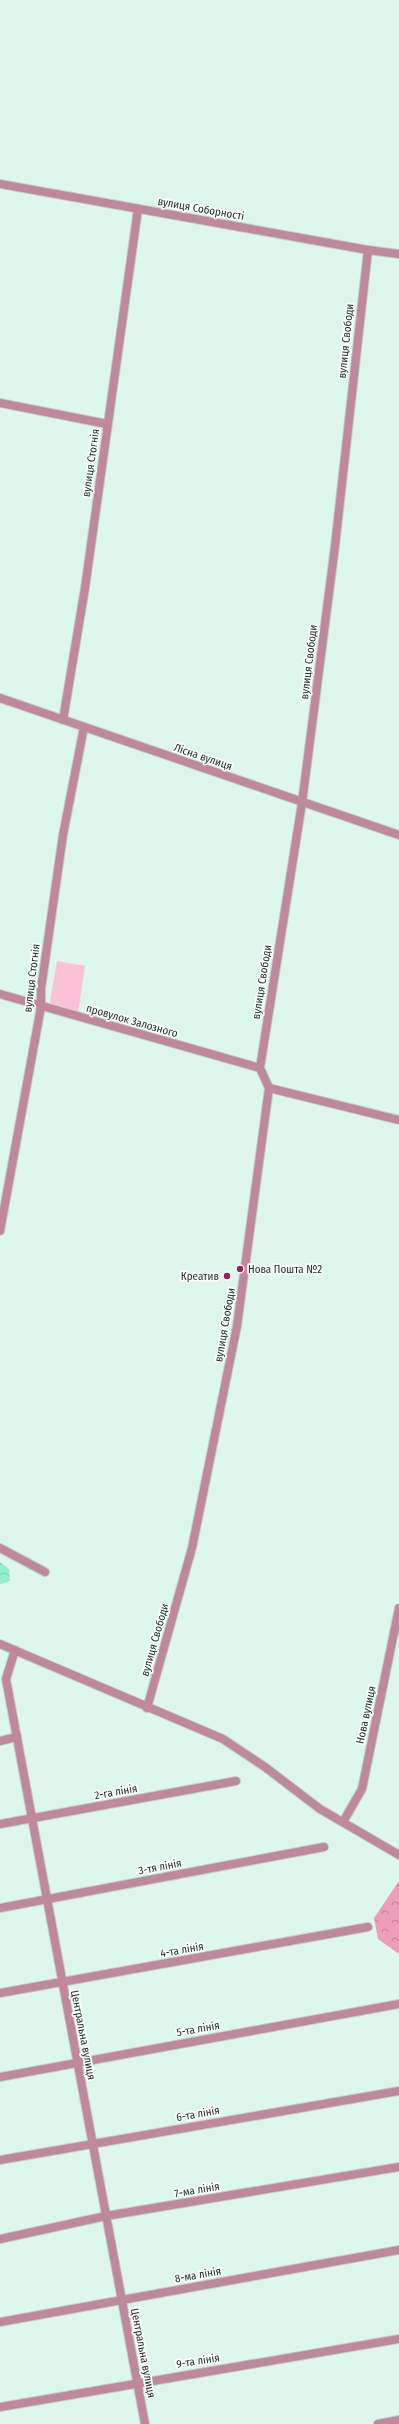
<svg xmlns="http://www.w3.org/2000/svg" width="399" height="2424" viewBox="0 0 399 2424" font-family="'Fira Sans Condensed',sans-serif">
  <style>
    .green { fill: #fcc1d6 }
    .forest { fill: url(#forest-crowns) }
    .water { fill: url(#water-waves) }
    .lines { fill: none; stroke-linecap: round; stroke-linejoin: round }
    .minor-casing { stroke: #bdd3c9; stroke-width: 10 }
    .minor { stroke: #c0889c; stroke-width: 8 }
    .poi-dot { fill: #a51b62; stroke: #fafffd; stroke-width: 1.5 }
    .labels { text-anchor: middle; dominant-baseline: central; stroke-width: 3.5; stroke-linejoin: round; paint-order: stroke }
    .street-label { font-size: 11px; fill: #242e2a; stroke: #fafffd }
    .poi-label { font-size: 11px; fill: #242e2a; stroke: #fafffd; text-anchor: start }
  </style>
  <defs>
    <pattern id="forest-crowns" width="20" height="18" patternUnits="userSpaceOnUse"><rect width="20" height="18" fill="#ee9dbb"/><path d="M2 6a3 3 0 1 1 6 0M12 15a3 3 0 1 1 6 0" fill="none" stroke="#c18098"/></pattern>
    <pattern id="water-waves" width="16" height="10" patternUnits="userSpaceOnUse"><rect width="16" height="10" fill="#91efcb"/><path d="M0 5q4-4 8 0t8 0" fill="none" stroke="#7dcdae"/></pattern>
  </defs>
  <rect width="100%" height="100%" fill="#def7ec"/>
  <path class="green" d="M57,961L85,966L78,1013L53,1007L50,1001Z"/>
  <path class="forest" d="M399,1881V1954L378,1939L374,1918Z"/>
  <path class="water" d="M0,1562L9,1569L10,1581L0,1584Z"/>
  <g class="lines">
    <g class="minor-casing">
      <g id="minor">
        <path d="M0,184L368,250L399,254"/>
        <path d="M0,403L107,424"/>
        <path d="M0,698L399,835"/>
        <path d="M63,720L85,588L138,209"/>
        <path d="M0,994L260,1068"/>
        <path d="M269,1088L399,1120"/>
        <path d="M0,1231L41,1007V989L63,835L84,727"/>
        <path d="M0,1548L45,1572"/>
        <path d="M0,1644L223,1739L265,1767L320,1809L399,1855"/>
        <path d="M15,1650L6,1679L145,2424"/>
        <path d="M147,1708L192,1548L237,1326L269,1088L260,1068L302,803L335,546L368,250"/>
        <path d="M0,1741L17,1737"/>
        <path d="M343,1822L362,1789L399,1608"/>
        <path d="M0,1824L236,1781"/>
        <path d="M0,1908L324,1847"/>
        <path d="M0,1993L368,1927"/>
        <path d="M0,2077L399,2004"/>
        <path d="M0,2160L399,2091"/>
        <path d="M0,2239L106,2216L399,2167"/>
        <path d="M0,2322L399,2250"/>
        <path d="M0,2407L399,2339"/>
        <path d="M378,2424L399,2420"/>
      </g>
    </g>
    <use href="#minor" class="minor"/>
  </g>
  <g class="poi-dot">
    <circle cx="240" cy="1269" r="4"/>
    <circle cx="227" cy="1276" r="4"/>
  </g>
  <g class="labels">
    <g class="street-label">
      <text transform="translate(201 209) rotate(10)">вулиця Соборності</text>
      <text transform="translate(346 341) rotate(-84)">вулиця Свободи</text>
      <text transform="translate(91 463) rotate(-82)">вулиця Стогнія</text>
      <text transform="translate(309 662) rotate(-83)">вулиця Свободи</text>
      <text transform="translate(203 757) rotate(19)">Лісна вулиця</text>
      <text transform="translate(32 978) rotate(-83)">вулиця Стогнія</text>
      <text transform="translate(262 982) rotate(-81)">вулиця Свободи</text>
      <text transform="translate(132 1021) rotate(16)">провулок Залозного</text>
      <text transform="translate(225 1325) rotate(-80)">вулиця Свободи</text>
      <text transform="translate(155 1640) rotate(-74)">вулиця Свободи</text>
      <text transform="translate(366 1715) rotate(-78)">Нова вулиця</text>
      <text transform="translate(116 1792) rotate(-10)">2-га лінія</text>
      <text transform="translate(160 1867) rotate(-11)">3-тя лінія</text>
      <text transform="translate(182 1950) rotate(-10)">4-та лінія</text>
      <text transform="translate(198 2029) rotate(-10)">5-та лінія</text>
      <text transform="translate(83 2035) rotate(79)">Центральна вулиця</text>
      <text transform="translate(198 2114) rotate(-10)">6-та лінія</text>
      <text transform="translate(197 2190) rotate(-10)">7-ма лінія</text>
      <text transform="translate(198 2275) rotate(-10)">8-ма лінія</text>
      <text transform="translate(143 2353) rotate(79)">Центральна вулиця</text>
      <text transform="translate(198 2361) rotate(-9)">9-та лінія</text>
    </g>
    <g class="poi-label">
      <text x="248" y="1269">Нова Пошта №2</text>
      <text x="219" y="1276" text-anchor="end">Креатив</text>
    </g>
  </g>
</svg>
